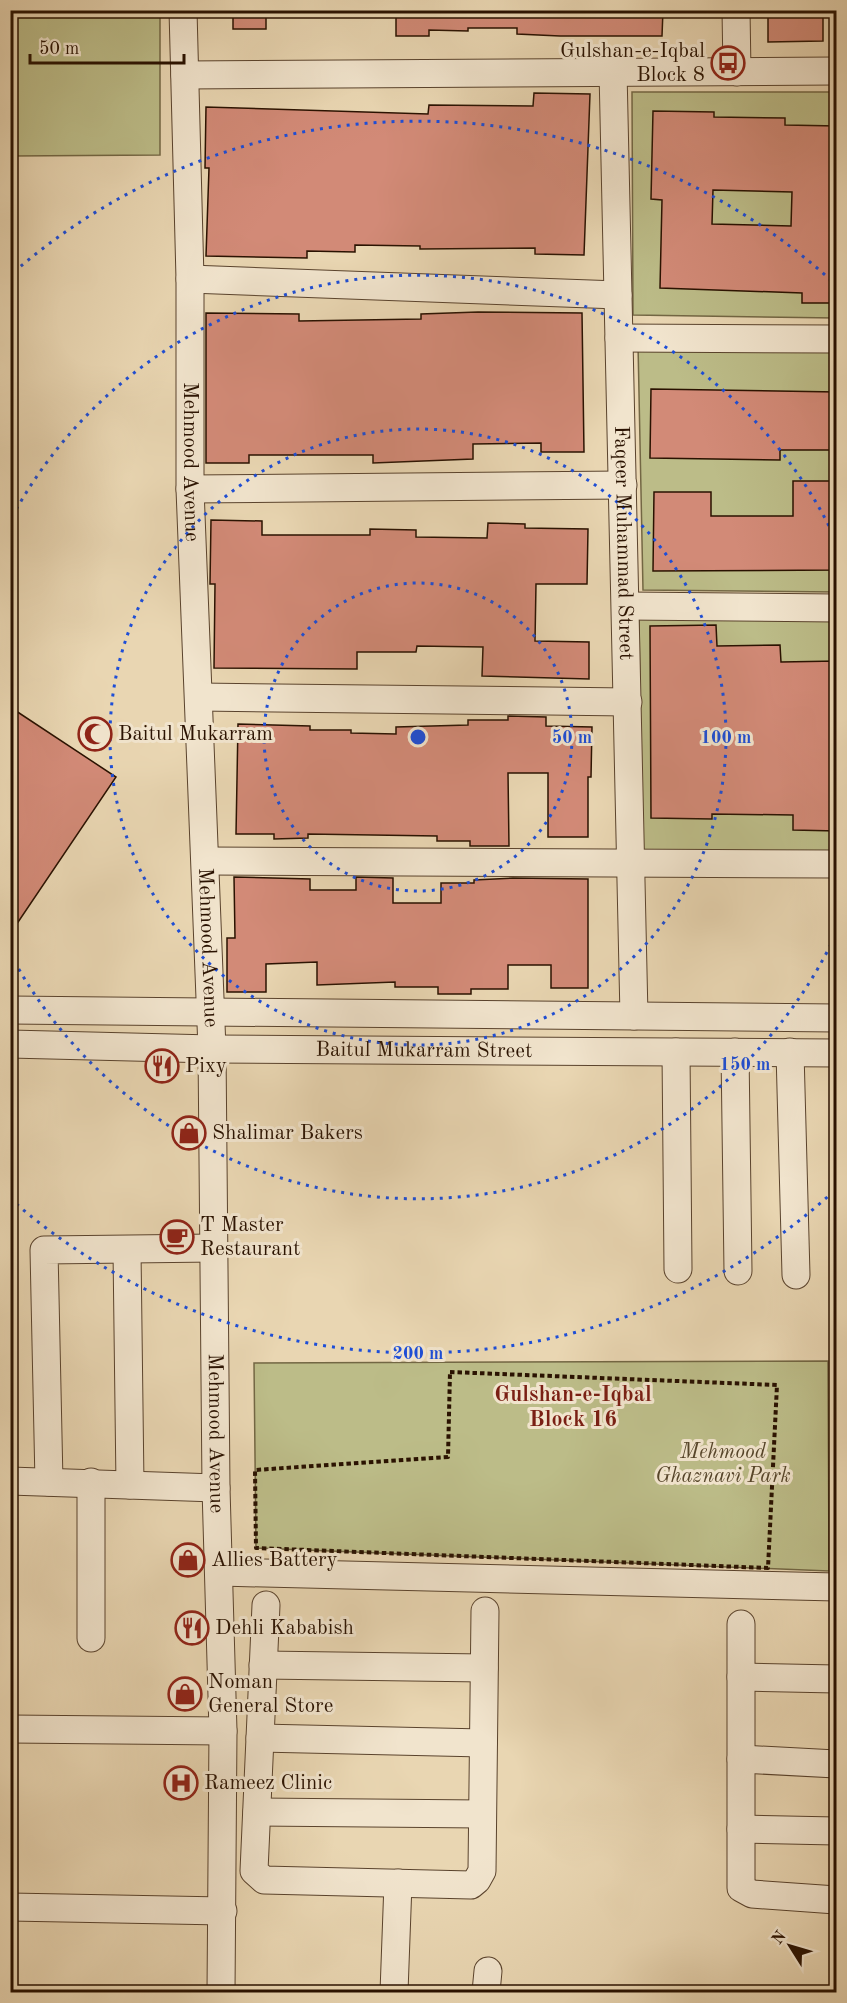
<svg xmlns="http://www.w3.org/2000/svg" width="847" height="2003" viewBox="0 0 847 2003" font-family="'Old Standard TT',serif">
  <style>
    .green { fill: #bcbc88; stroke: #736744; stroke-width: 1.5 }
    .building { fill: #d28a77; stroke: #2a1201; stroke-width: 1.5; fill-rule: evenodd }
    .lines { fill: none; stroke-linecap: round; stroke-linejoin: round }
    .minor-casing { stroke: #5a432d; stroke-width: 29 }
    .path { stroke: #2a1201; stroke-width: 4; stroke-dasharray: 4.5 3; stroke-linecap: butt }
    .minor { stroke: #f1e4cd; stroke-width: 27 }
    .ring { fill: none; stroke: #1d4ed8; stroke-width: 3; stroke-dasharray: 3 6 }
    .labels { text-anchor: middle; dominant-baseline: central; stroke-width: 6; stroke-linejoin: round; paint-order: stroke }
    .poi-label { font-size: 21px; fill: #2a1201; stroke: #f1e4cd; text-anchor: start }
    .street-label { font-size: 21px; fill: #2a1201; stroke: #f1e4cd }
    .park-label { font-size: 21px; font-style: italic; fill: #56452a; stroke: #f1e4cd }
    .neighbourhood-label { font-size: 22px; font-weight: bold; fill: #7a1f14; stroke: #f1e4cd }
    .centre { fill: #1d4ed8; stroke: #f1e4cd; stroke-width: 3 }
    .ring-label { font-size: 18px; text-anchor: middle; font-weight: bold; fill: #1d4ed8; stroke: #f1e4cd; stroke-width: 6; stroke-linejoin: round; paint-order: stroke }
  </style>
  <rect width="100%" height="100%" fill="#e9d6b2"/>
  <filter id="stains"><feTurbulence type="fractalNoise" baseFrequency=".00333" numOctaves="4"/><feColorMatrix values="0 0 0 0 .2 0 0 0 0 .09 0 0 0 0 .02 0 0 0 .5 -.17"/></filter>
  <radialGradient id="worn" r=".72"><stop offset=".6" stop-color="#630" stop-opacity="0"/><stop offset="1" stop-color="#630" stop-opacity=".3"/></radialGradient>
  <g class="green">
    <path d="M10,11H160V155L11,156Z"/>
    <path d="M632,92H836V318L633,315Z"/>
    <path d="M638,344L836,348V592L643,590Z"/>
    <path d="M639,617L836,619V853L642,851Z"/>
    <path d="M828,1361L829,1571L256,1548L254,1363Z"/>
  </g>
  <g class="building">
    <rect x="233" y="10" width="33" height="19"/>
    <path d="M396,10H663L662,36H560L517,34V28H468V31L429,30V36H396Z"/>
    <path d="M768,10H823V41L768,42Z"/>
    <path d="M534,93L590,94L584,255L535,254V248L420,249V246L355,245V252L307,251V258L206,256L209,168H205L206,107L428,114L429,105L533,106Z"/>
    <path d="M653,111L714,112V117L785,118V125L837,126V303H802V293L660,288L662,200L651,199ZM713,190L792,192L791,226L712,224Z"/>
    <path d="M478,312L582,313L584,452H541V443L473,444V459L373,463V455H249V463H206V313L299,314V321L421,319V314Z"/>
    <path d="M651,389L837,392V450H780V460L650,458Z"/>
    <path d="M793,481H837V570L653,571L654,492H711V516H793Z"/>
    <path d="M211,520L262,521V535H370V529L416,530V537L487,538L488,523L525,524V528L588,529L587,584H536L535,641L589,642V679L482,676L483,647L417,646L416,652H357V669L214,668L215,584H210Z"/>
    <path d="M716,625L717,646L780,645L781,662L837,661V831L793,830V815L712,814V819L651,818L650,626Z"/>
    <path d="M10,707L116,777L10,934Z"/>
    <path d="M508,716L546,717V726L592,727L591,777H588V837H548V773H508L509,846H470V841H437V836L308,834V838L274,839V834H236L238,724L310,726V730H351V733L396,734V727L468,725V720H508Z"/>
    <path d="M234,877L310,879V890H356V877L393,878V903H441V883H474V880L513,878L588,879V988H551V965H508V989H471V994H438V987H395V982L317,985V962L266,964V992H227V938H235Z"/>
  </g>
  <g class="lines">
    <g class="minor-casing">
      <g id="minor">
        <path id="s1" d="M183,10L190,279V489L212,1049L216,1488L223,1731L221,1992"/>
        <path d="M736,10L737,72"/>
        <path id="s2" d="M613,71L634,1016"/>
        <path d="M185,75L836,71"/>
        <path d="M190,279L618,295"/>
        <path d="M619,338L836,339"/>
        <path d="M190,489L623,485"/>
        <path d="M626,606L836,608"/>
        <path d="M199,697L628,702"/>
        <path d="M207,861L836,864"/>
        <path d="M10,1010L836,1018"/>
        <path id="s3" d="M10,1044L212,1049L836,1053"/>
        <path d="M676,1052L678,1269"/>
        <path d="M735,1052L738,1271"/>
        <path d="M790,1052L796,1275"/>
        <path d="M127,1251L130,1485"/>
        <path d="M10,1481L216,1488"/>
        <path d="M49,1482L44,1250L215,1248"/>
        <path d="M220,1572L836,1587"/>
        <path d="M266,1605L254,1871L264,1880L471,1885L477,1880L482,1871L485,1611"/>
        <path d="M741,1624V1888L752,1894L836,1900"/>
        <path d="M91,1638V1482"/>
        <path d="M263,1665L484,1668"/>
        <path d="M741,1677L836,1679"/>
        <path d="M10,1729L223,1731"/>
        <path d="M260,1738L483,1743"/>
        <path d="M741,1759L836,1764"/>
        <path d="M257,1812L482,1814"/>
        <path d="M741,1829L836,1831"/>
        <path d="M10,1907L223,1911"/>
        <path d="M394,1992L398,1883"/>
        <path d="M486,1992L488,1971"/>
      </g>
    </g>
    <path class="path" d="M450,1372L777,1385L768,1568L256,1548L255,1470L448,1457Z"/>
    <use href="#minor" class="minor"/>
  </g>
  <g class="ring">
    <circle cx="418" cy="737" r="154"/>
    <circle cx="418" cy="737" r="308"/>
    <path d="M835 936A462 462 0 0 1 12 957M12 517A462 462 0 0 1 835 538"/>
    <path d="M834 1191A616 616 0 0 1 14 1202M14 272A616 616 0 0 1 834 283"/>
  </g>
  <defs>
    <g id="bus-ring" transform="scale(1.725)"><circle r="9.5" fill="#f1e4cd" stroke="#8f2418" stroke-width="1.5"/><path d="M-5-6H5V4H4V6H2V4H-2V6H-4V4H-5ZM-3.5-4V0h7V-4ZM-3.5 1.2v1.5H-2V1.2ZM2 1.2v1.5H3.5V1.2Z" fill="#8f2418"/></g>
    <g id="mosque-ring" transform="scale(1.725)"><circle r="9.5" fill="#f1e4cd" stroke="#8f2418" stroke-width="1.5"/><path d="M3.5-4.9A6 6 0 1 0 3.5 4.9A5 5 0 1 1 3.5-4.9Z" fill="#8f2418"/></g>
    <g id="restaurant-ring" transform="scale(1.725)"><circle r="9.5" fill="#f1e4cd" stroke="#8f2418" stroke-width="1.5"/><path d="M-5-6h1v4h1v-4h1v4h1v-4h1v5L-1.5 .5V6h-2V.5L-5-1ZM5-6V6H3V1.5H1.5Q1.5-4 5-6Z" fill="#8f2418"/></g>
    <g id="shop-ring" transform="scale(1.725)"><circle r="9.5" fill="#f1e4cd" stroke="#8f2418" stroke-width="1.5"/><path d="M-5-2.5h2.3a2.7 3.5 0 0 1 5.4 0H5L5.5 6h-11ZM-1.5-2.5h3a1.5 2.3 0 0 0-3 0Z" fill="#8f2418"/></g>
    <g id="cafe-ring" transform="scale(1.725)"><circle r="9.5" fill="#f1e4cd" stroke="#8f2418" stroke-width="1.5"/><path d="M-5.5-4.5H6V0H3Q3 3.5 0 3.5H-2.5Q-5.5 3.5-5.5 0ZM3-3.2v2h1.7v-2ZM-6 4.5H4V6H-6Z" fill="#8f2418"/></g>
    <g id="hospital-ring" transform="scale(1.725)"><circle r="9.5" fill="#f1e4cd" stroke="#8f2418" stroke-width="1.5"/><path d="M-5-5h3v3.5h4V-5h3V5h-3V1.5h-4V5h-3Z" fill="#8f2418"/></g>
  </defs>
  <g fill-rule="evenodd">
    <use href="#bus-ring" x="728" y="63"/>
    <use href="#mosque-ring" x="95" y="734"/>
    <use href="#restaurant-ring" x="162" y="1066"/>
    <use href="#shop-ring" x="189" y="1133"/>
    <use href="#cafe-ring" x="177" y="1237"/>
    <use href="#shop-ring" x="188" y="1560"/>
    <use href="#restaurant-ring" x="192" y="1628"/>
    <use href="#shop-ring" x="185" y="1694"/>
    <use href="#hospital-ring" x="181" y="1783"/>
  </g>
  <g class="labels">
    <g class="poi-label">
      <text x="705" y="51" text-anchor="end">Gulshan-e-Iqbal<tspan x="705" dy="24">Block 8</tspan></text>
      <text x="118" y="734">Baitul Mukarram</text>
      <text x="185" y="1066">Pixy</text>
      <text x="212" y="1133">Shalimar Bakers</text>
      <text x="200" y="1225">T Master<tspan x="200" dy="24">Restaurant</tspan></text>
      <text x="211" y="1560">Allies Battery</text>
      <text x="215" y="1628">Dehli Kababish</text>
      <text x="208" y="1682">Noman<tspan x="208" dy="24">General Store</tspan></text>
      <text x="204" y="1783">Rameez Clinic</text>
    </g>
    <g class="street-label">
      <text stroke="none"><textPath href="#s1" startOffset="452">Mehmood Avenue</textPath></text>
      <text stroke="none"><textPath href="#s2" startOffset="472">Faqeer Muhammad Street</textPath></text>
      <text stroke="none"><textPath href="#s1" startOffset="938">Mehmood Avenue</textPath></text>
      <text stroke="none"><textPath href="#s3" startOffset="414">Baitul Mukarram Street</textPath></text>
      <text stroke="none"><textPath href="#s1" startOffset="1424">Mehmood Avenue</textPath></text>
    </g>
    <g class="park-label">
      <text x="723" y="1452">Mehmood<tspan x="723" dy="24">Ghaznavi Park</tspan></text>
    </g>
    <g class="neighbourhood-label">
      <text x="573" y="1395">Gulshan-e-Iqbal<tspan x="573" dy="25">Block 16</tspan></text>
    </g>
  </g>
  <circle cx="418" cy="737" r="9" class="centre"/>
  <g class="ring-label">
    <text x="572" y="743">50 m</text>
    <text x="726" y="743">100 m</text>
    <text x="745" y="1070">150 m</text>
    <text x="418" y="1359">200 m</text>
  </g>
  <rect width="847" height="2003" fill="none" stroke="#e9d6b2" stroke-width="36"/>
  <rect x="12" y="12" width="823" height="1979" fill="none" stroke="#2a1201" stroke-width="3"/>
  <rect x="18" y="18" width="811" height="1967" fill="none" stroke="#2a1201" stroke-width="1.5"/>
  <g transform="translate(790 1946) rotate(307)" stroke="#f1e4cd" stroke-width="4.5" paint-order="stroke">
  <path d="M0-4.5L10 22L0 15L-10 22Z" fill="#2a1201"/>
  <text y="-9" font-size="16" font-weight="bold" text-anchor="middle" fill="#2a1201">N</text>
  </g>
  <path d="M30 54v9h154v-9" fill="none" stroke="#2a1201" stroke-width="3"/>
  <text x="39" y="54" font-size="18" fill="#2a1201" stroke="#f1e4cd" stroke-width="4.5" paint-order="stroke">50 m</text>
  <rect width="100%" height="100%" filter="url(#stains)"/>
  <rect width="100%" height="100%" fill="url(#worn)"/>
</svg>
